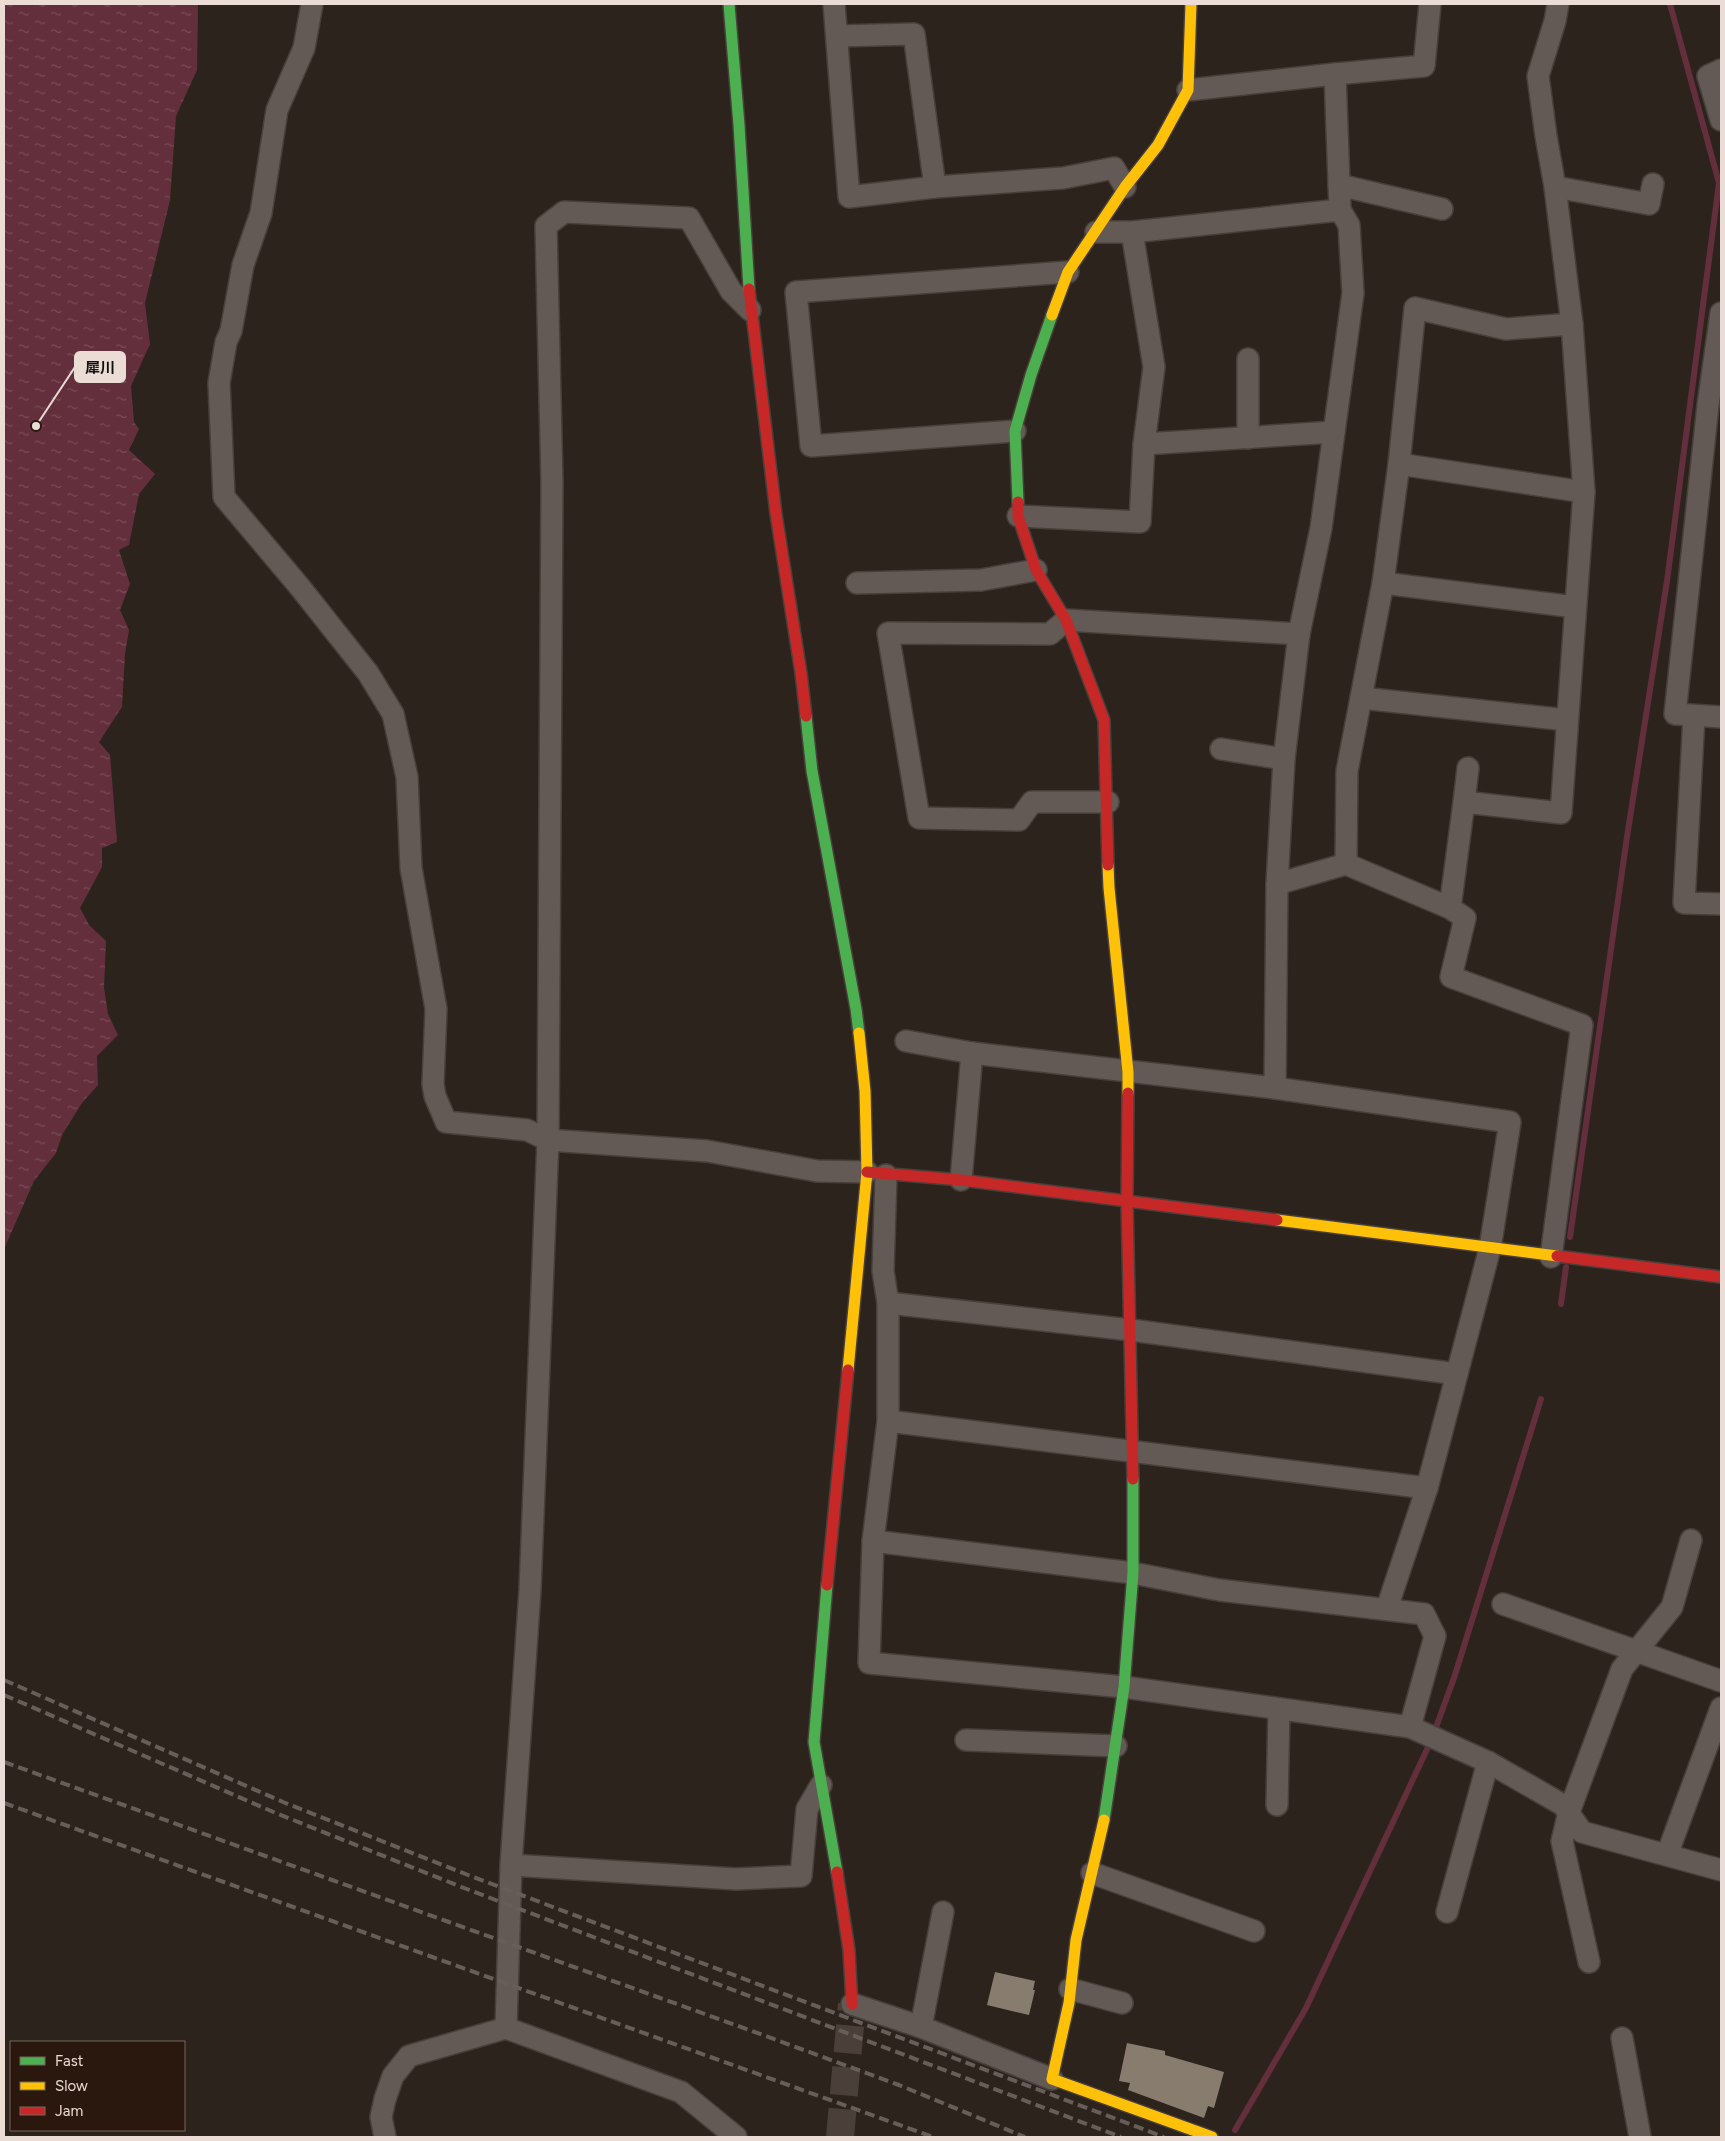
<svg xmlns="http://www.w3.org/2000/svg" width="1725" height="2141" viewBox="0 0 1725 2141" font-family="Figtree,'Noto Sans JP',sans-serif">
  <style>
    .water { fill: url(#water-ripples) }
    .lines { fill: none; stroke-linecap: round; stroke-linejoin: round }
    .stream { stroke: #632f3d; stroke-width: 6 }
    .building { fill: #887c6e }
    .secondary-tunnel { stroke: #4a3f39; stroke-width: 28; stroke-dasharray: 28 14; stroke-linecap: butt }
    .street-casing { stroke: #483f3a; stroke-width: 24 }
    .fast-casing { stroke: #483f3a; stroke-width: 14 }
    .slow-casing { stroke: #483f3a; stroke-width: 14 }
    .jam-casing { stroke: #483f3a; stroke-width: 14 }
    .street { stroke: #635a56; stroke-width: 21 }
    .fast { stroke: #4caf50; stroke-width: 11 }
    .slow { stroke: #ffc107; stroke-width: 11 }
    .jam { stroke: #c62828; stroke-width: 11 }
    .rail { stroke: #665e59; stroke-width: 4; stroke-dasharray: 10 5; stroke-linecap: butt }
    .leader { fill: none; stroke: #ebddd6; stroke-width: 2 }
    .callout-dot { fill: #ebddd6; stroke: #2a170d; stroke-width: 2 }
    .callout { fill: #ebddd6; stroke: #ebddd6; stroke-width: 2 }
    .callout-label { font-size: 15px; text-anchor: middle; font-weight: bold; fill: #111 }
  </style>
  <defs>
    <pattern id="water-ripples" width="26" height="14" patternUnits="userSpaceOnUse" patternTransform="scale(1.25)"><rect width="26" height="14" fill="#632f3d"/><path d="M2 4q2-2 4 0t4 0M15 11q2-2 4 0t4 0" fill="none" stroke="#7a4d58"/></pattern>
  </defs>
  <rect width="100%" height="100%" fill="#2d231d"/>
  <path class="water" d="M4,4H198L197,70L176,116L170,200L145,303L150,344L131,386L134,422L139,429L129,450L155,474L139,494L129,545L119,550L130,584L120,610L129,630L125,654L122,707L99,742L110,755L117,842L102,848V867L80,908L89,925L106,941L104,988L108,1014L118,1035L97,1056L98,1085L82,1103L62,1135L56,1153L34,1181L4,1249Z"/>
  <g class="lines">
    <g class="stream">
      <path d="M1570,1237L1627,837L1667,581L1719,183L1670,4"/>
      <path d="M1561,1304L1566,1267"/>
      <path d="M1435,1730L1454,1678L1541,1399"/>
      <path d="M1235,2130L1306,2008L1429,1745"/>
    </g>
  </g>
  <g class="building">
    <path d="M995,1972L1035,1981L1033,1990H1035L1029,2015L987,2005Z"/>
    <path d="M1127,2043L1165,2051V2055L1224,2072L1214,2108L1208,2106L1204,2118L1128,2090L1130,2083L1119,2081Z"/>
  </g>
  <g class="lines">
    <path class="secondary-tunnel" d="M840,2137L852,2004"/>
    <g class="street-casing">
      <g id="street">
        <path d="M312,4L304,48L277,110L261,213L243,265L231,331L226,342L219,383L224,497L299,586L368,673L393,714L407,777L411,868L436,1009L433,1084L435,1096L446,1122L527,1130L548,1140L707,1151L817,1171L867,1172"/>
        <path d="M834,4L849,197L935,187L1063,178L1114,168L1125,187"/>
        <path d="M837,36L914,34L935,187"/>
        <path d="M1721,70L1708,76L1721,120"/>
        <path d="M1335,74L1424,66L1430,4"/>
        <path d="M1188,90L1335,74L1340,210"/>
        <path d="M1339,185L1442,209"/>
        <path d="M1555,187L1649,204L1653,184"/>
        <path d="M1096,232H1132L1340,210L1349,225L1353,293L1321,528L1299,634"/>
        <path d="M1721,313L1708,405L1675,714L1721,717"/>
        <path d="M1015,431L811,446L796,292L1068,272"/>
        <path d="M1248,438V359"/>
        <path d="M1144,444L1334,432"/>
        <path d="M1399,464L1584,492"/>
        <path d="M1018,516L1140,522L1144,444L1154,367L1132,232"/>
        <path d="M857,583L981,580L1036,570"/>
        <path d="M1383,583L1575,607"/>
        <path d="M1361,698L1567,720"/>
        <path d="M1694,716L1684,903L1721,904"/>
        <path d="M1221,749L1284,759"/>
        <path d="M1108,802H1032L1019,820L919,818L888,633L1050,634L1066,620L1299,634L1284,759L1277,884L1275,1088"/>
        <path d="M1464,802L1468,768"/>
        <path d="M1277,884L1346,864"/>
        <path d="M1450,908L1464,802L1561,813L1584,492L1572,324L1555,187L1546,136L1538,76L1555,21L1558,4"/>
        <path d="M906,1041L972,1053L1275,1088L1510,1122L1490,1248L1427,1488L1387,1608"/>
        <path d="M886,1175L883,1271L888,1303V1421L873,1541L869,1663L1124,1687L1410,1727L1488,1762L1563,1805L1582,1832L1721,1870"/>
        <path d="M961,1180L972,1053"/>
        <path d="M1551,1257L1582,1025L1451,977L1465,918L1450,908L1346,864L1347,771L1383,583L1399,464L1415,308L1506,329L1572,324"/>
        <path d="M888,1303L1131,1330L1457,1374"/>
        <path d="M888,1421L1427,1488"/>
        <path d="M873,1541L1133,1573L1219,1590L1424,1614L1435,1636L1410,1727"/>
        <path d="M1503,1604L1721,1681"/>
        <path d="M966,1740L1116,1746"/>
        <path d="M1277,1805L1279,1709"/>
        <path d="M1667,1855L1721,1708"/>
        <path d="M511,1865L736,1879L801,1876L807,1809L821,1785"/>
        <path d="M1092,1873L1254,1931"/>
        <path d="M1447,1912L1488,1762"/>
        <path d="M1589,1962L1562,1841L1569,1812L1622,1669L1672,1607L1691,1540"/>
        <path d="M1070,1989L1122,2003"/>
        <path d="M852,2004L921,2027L1052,2079"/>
        <path d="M921,2027L943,1912"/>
        <path d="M506,2028L511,1865L530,1590L548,1140L552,483L546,226L564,212L689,218L731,291L750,310"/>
        <path d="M1622,2038L1640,2137"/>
        <path d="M385,2137L381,2117L385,2099L393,2076L409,2056L506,2028L681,2092L736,2137"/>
      </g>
    </g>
    <g class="fast-casing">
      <g id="fast">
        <path d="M729,4L739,125L749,289"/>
        <path d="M1018,502L1015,431L1031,375L1052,315"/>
        <path d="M806,716L812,771L856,1009L859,1033"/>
        <path d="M827,1585L814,1742L837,1872"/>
        <path d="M1104,1820L1124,1687L1133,1573V1479"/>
      </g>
    </g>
    <g class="slow-casing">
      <g id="slow">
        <path d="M1052,315L1068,272L1125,187L1158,145L1188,90L1191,4"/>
        <path d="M1108,865L1109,888L1128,1072V1093"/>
        <path d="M1277,1220L1557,1256"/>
        <path d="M848,1370L867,1172L865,1091L859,1033"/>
        <path d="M1104,1820L1076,1940L1069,2003L1052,2079L1212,2137"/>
      </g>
    </g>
    <g class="jam-casing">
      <g id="jam">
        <path d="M749,289L776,514L801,673L806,716"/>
        <path d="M1018,502V516L1036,570L1066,620L1104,720L1108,865"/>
        <path d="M1128,1093L1127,1202L1133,1479"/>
        <path d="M867,1172L961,1180L1277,1220"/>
        <path d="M1557,1256L1721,1277"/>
        <path d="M827,1585L848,1370"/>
        <path d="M837,1872L849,1950L852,2004"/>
      </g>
    </g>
    <use href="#street" class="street"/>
    <use href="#fast" class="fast"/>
    <use href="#slow" class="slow"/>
    <use href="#jam" class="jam"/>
    <g class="rail">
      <path d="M4,1680L283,1802L468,1875L1164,2137"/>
      <path d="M4,1695L278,1814L464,1888L1121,2137"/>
      <path d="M4,1762L752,2031L899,2085L1025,2137"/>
      <path d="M4,1803L933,2137"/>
    </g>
  </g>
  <path class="leader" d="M36 426L75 367"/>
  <circle class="callout-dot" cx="36" cy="426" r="5"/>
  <rect class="callout" x="75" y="352" width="50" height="30" rx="5"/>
  <g class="callout-label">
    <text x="100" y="373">犀川</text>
  </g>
  <rect width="1725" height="2141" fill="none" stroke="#ebddd6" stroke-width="10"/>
  <rect x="10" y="2041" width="175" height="90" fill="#2a170d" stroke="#77665d"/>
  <rect x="20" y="2057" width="25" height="8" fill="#4caf50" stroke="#77665d"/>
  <text x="55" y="2066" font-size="15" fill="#ebddd6">Fast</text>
  <rect x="20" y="2082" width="25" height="8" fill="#ffc107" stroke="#77665d"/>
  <text x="55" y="2091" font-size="15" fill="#ebddd6">Slow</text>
  <rect x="20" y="2107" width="25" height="8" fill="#c62828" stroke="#77665d"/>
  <text x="55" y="2116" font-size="15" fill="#ebddd6">Jam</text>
</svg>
